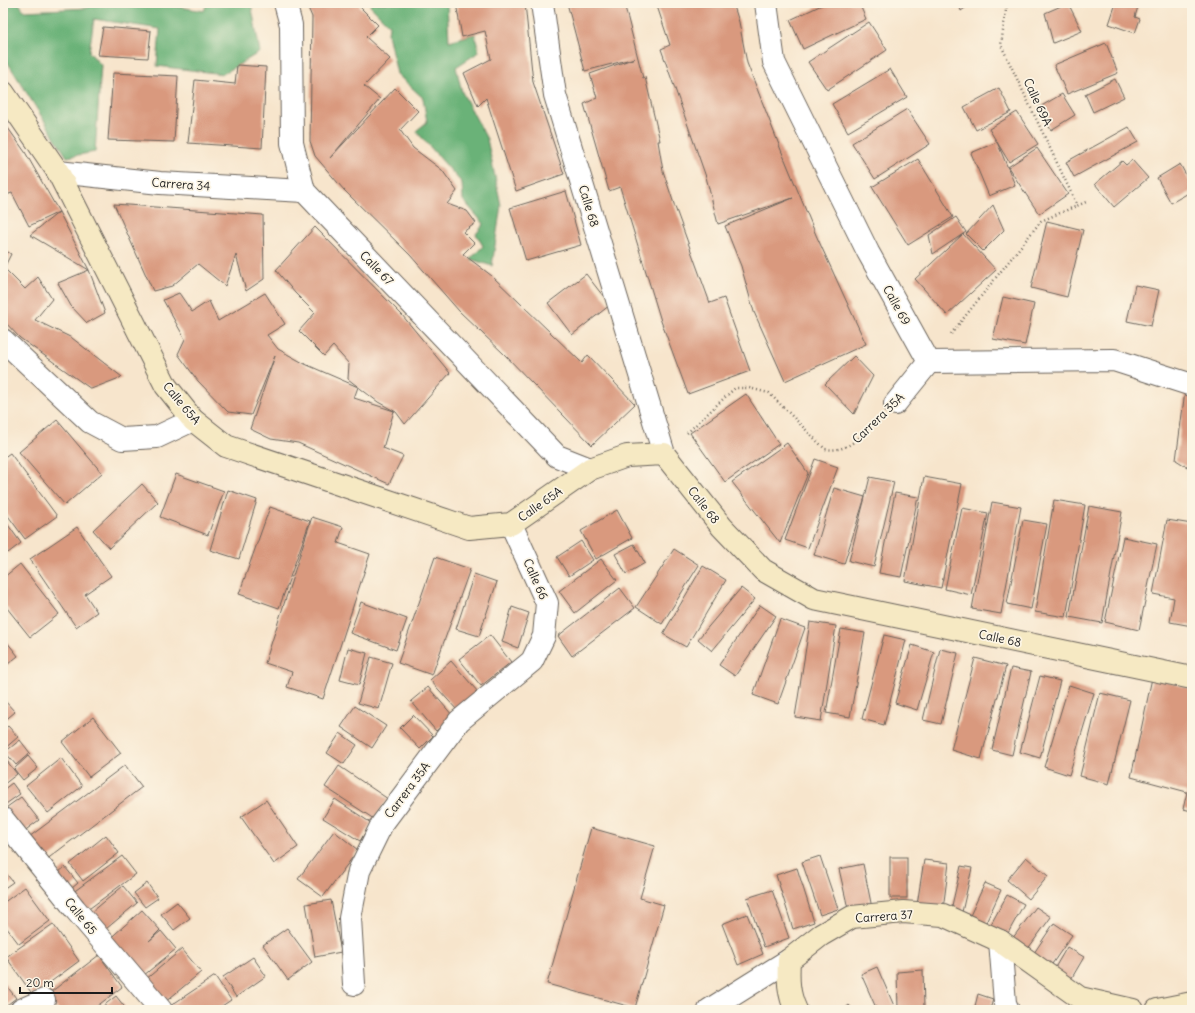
<svg xmlns="http://www.w3.org/2000/svg" width="1195" height="1013" viewBox="0 0 1195 1013" font-family="Delius,sans-serif">
  <style>
    .forest { fill: #6bb278; stroke: #44674a }
    .building { fill: #d9997e }
    .lines { fill: none; stroke-linecap: round; stroke-linejoin: round }
    .minor-casing { stroke: #69625a; stroke-width: 24 }
    .tertiary-casing { stroke: #69625a; stroke-width: 24 }
    .secondary-casing { stroke: #69625a; stroke-width: 24 }
    .path { stroke: #69625a; stroke-width: 2.5; stroke-dasharray: 1 3; stroke-linecap: butt }
    .minor { stroke: #fff; stroke-width: 22 }
    .tertiary { stroke: #fff; stroke-width: 22 }
    .secondary { stroke: #f6e9c3; stroke-width: 22 }
    .labels { text-anchor: middle; dominant-baseline: central; stroke-width: 3.5; stroke-linejoin: round; paint-order: stroke }
    .street-label { font-size: 12px; fill: #1c1c1c; stroke: #fcf5e5 }
  </style>
  <rect width="100%" height="100%" fill="#fcf5e5"/>
  <filter id="ink" filterUnits="userSpaceOnUse"><feTurbulence type="fractalNoise" baseFrequency=".025" numOctaves="2"/><feDisplacementMap in="SourceGraphic" scale="8" xChannelSelector="R" yChannelSelector="G"/><feConvolveMatrix kernelMatrix="1 2 1 2 8 2 1 2 1" color-interpolation-filters="sRGB"/></filter>
  <filter id="wash" filterUnits="userSpaceOnUse"><feTurbulence type="fractalNoise" baseFrequency=".012" numOctaves="4" result="noise"/><feDisplacementMap in="SourceGraphic" scale="16" xChannelSelector="R" yChannelSelector="G"/><feGaussianBlur stdDeviation="0.9" result="paint"/><feColorMatrix in="noise" values="0 0 0 0 0 0 0 0 0 0 0 0 0 0 0 0 0 1.4 0 .05"/><feComposite in="paint" operator="in"/></filter>
  <g filter="url(#wash)">
    <rect width="100%" height="100%" fill="#f7e5cc"/>
    <g class="forest">
      <path d="M3,3H19L24,11L87,8L94,3H156L204,11L207,3H251L260,52L223,74L157,66L160,29L94,19L89,52L101,65L95,152L67,157L3,55Z"/>
      <path d="M372,3H447L449,41L475,34L479,52L456,67L462,92L487,139L501,205L492,266L470,259L483,246L476,234L484,224L463,200L462,183L416,131L427,122L423,98L397,74L388,34L389,25L370,6Z"/>
    </g>
    <g id="blocks">
      <g class="building">
        <path d="M306,3H362L359,6L378,25L366,37L390,59L364,86L380,99L330,158L395,88L418,111L400,130L413,148L442,170L457,191L447,204L467,211L476,223L463,232L474,243L463,254L492,276L582,363L588,355L635,404L592,445L504,354L459,311L410,255L344,190L315,156L310,141L312,17Z"/>
        <path d="M456,3H525L533,82L564,174L516,191L486,98L478,106L464,73L491,59L485,31L462,37Z"/>
        <path d="M567,3H624L643,78L645,77L660,141H658L663,171L675,207L710,303L724,298L750,371L688,394L661,321L620,187L609,191L584,104L597,98L590,74L635,58L585,71Z"/>
        <path d="M656,3H733L739,22L747,63L781,150L816,235L866,344L785,381L754,312L741,266L725,226L793,198L718,224L706,177L661,49L670,45Z"/>
        <path d="M826,3H859L866,19L803,49L790,20Z"/>
        <path d="M959,3H972L961,11Z"/>
        <path d="M1068,3L1082,31L1053,43L1045,13Z"/>
        <path d="M1116,3H1139L1135,17L1140,19L1135,33L1109,24Z"/>
        <path d="M869,22L887,50L827,90L808,62Z"/>
        <path d="M103,27L151,31L148,58L98,55Z"/>
        <path d="M1106,43L1118,73L1067,94L1054,65Z"/>
        <path d="M237,65L266,67L262,148L188,143L195,80L235,84Z"/>
        <path d="M890,69L907,97L848,132L832,104Z"/>
        <path d="M113,73L178,76L174,142L108,140Z"/>
        <path d="M1115,79L1124,97L1093,112L1085,94Z"/>
        <path d="M999,88L1011,112L976,130L964,107Z"/>
        <path d="M1062,94L1075,115L1051,130L1038,108Z"/>
        <path d="M907,109L930,144L875,179L852,143Z"/>
        <path d="M1017,112L1038,144L1009,162L989,129Z"/>
        <path d="M3,121L25,152L59,212L29,226L12,193L3,196Z"/>
        <path d="M1129,127L1138,142L1074,177L1066,162Z"/>
        <path d="M997,142L1015,185L989,196L971,153Z"/>
        <path d="M1037,148L1068,194L1039,214L1008,167Z"/>
        <path d="M918,159L953,217L908,245L872,187Z"/>
        <path d="M1132,160L1148,178L1114,207L1095,184L1122,161L1126,165Z"/>
        <path d="M1180,164L1192,186V191L1171,203L1157,178Z"/>
        <path d="M566,191L581,245L526,261L510,208Z"/>
        <path d="M114,204L263,215L264,279L246,291L236,255L225,286L198,264L172,286L153,291Z"/>
        <path d="M993,205L1004,230L983,251L966,234Z"/>
        <path d="M59,212L89,270L30,235Z"/>
        <path d="M956,217L966,232L933,254L929,235Z"/>
        <path d="M1047,221L1083,230L1067,297L1031,288Z"/>
        <path d="M315,227L402,315L450,373L405,424L396,412L378,402L348,379L349,364L333,346L324,356L299,331L315,313L295,293L276,270Z"/>
        <path d="M963,234L996,270L947,315L915,279Z"/>
        <path d="M3,249L11,254L4,268L25,289L38,277L52,299L35,320L72,338L122,377L91,389L20,338L3,320Z"/>
        <path d="M89,270L105,313L87,323L71,306L58,283Z"/>
        <path d="M586,274L610,305L572,335L548,303Z"/>
        <path d="M1135,285L1159,290L1151,326L1127,321Z"/>
        <path d="M179,293L192,312L209,301L218,321L265,293L285,324L267,335L278,349L305,364L358,387L354,398L394,411L383,448L403,456L389,484L298,443L271,439L250,429L275,356L251,415L228,412L198,381L178,354L185,339L163,300Z"/>
        <path d="M1003,297L1034,304L1025,345L993,339Z"/>
        <path d="M854,356L873,376L854,414L825,384Z"/>
        <path d="M1185,391L1192,394V470L1176,460Z"/>
        <path d="M746,394L779,444L725,482L690,433Z"/>
        <path d="M57,420L102,473L65,505L19,452Z"/>
        <path d="M787,443L808,473L780,543L732,482Z"/>
        <path d="M10,453L57,516L25,539L3,509V458Z"/>
        <path d="M815,459L838,467L808,548L785,540Z"/>
        <path d="M176,474L224,491L208,535L160,517Z"/>
        <path d="M870,477L894,482L874,567L849,561Z"/>
        <path d="M924,477L962,484L941,588L905,581Z"/>
        <path d="M142,484L158,502L109,548L93,530Z"/>
        <path d="M834,488L865,497L844,564L814,555Z"/>
        <path d="M228,490L257,500L239,559L210,550Z"/>
        <path d="M895,493L918,497L901,577L879,573Z"/>
        <path d="M1054,500L1085,505L1066,617L1035,612Z"/>
        <path d="M992,502L1021,507L1001,614L972,609Z"/>
        <path d="M1089,506L1122,512L1102,623L1069,617Z"/>
        <path d="M270,507L310,521L279,608L239,594Z"/>
        <path d="M962,508L988,513L971,595L945,589Z"/>
        <path d="M617,510L632,538L596,559L581,531Z"/>
        <path d="M312,517L343,527L338,543L370,554L323,699L287,687L292,672L265,663Z"/>
        <path d="M3,518L21,543L8,553L3,545Z"/>
        <path d="M1023,520L1047,524L1031,609L1007,604Z"/>
        <path d="M1167,520L1192,524V626L1170,622L1174,598L1153,594Z"/>
        <path d="M77,527L111,576L85,594L97,612L76,627L30,559Z"/>
        <path d="M1123,537L1157,544L1139,630L1105,622Z"/>
        <path d="M581,541L593,560L569,576L557,557Z"/>
        <path d="M634,544L645,563L626,574L615,554Z"/>
        <path d="M674,549L699,565L662,624L636,607Z"/>
        <path d="M435,557L470,569L432,675L398,663Z"/>
        <path d="M601,559L617,580L575,613L559,591Z"/>
        <path d="M20,564L59,614L30,637L3,603V578Z"/>
        <path d="M703,566L726,580L686,647L663,634Z"/>
        <path d="M474,574L497,582L479,636L456,629Z"/>
        <path d="M620,588L635,608L572,656L558,636Z"/>
        <path d="M741,588L755,599L712,651L698,639Z"/>
        <path d="M361,602L407,619L396,650L350,633Z"/>
        <path d="M760,605L776,616L735,676L719,665Z"/>
        <path d="M512,607L529,613L518,648L502,642Z"/>
        <path d="M780,619L805,628L778,704L753,695Z"/>
        <path d="M810,622L836,626L821,721L795,717Z"/>
        <path d="M841,629L865,633L850,717L826,713Z"/>
        <path d="M490,635L511,662L481,686L459,659Z"/>
        <path d="M884,635L906,640L884,725L862,719Z"/>
        <path d="M3,637L18,656L3,668Z"/>
        <path d="M912,645L934,652L917,710L895,703Z"/>
        <path d="M348,648L367,653L359,685L340,680Z"/>
        <path d="M940,649L958,653L941,724L923,720Z"/>
        <path d="M371,657L392,663L379,709L358,703Z"/>
        <path d="M975,658L1006,666L981,759L951,750Z"/>
        <path d="M451,661L478,692L457,710L430,680Z"/>
        <path d="M1011,668L1031,672L1012,755L992,750Z"/>
        <path d="M1040,676L1060,681L1040,758L1020,752Z"/>
        <path d="M1152,678L1192,689V811L1183,809L1187,792L1131,777Z"/>
        <path d="M1069,685L1094,693L1069,775L1044,767Z"/>
        <path d="M428,687L453,716L436,731L411,701Z"/>
        <path d="M1100,693L1130,700L1109,784L1080,776Z"/>
        <path d="M4,700L15,712L3,722V701Z"/>
        <path d="M355,706L386,726L372,748L341,727Z"/>
        <path d="M413,715L433,736L420,749L400,728Z"/>
        <path d="M93,717L121,753L89,777L62,742Z"/>
        <path d="M8,726L18,737L3,750V730Z"/>
        <path d="M340,733L357,745L344,764L327,753Z"/>
        <path d="M20,740L30,753L16,765L5,752Z"/>
        <path d="M3,756L17,774L3,785Z"/>
        <path d="M28,756L38,768L23,780L14,769Z"/>
        <path d="M61,758L82,786L48,813L26,786Z"/>
        <path d="M125,765L142,787L46,860L29,837Z"/>
        <path d="M339,766L388,799L374,819L325,787Z"/>
        <path d="M12,783L20,794L3,806V790Z"/>
        <path d="M21,797L39,820L19,835L3,810Z"/>
        <path d="M335,799L371,823L360,841L323,818Z"/>
        <path d="M266,800L298,847L274,864L241,817Z"/>
        <path d="M591,828L655,846L640,898L664,905L635,1008L547,984Z"/>
        <path d="M334,831L358,850L323,897L298,879Z"/>
        <path d="M106,835L119,853L83,881L70,864Z"/>
        <path d="M122,856L136,874L82,914L68,896Z"/>
        <path d="M820,856L838,909L820,915L802,862Z"/>
        <rect x="890" y="857" width="17" height="41"/>
        <path d="M1026,857L1048,876L1029,899L1007,880Z"/>
        <path d="M924,860L949,863L943,909L917,905Z"/>
        <path d="M863,864L872,908L849,913L839,869Z"/>
        <path d="M961,866L972,868L962,912L951,910Z"/>
        <path d="M65,867L78,883L65,894L52,878Z"/>
        <path d="M797,868L814,922L793,929L776,875Z"/>
        <path d="M3,870L13,882L3,889Z"/>
        <path d="M147,883L158,898L145,907L134,893Z"/>
        <path d="M985,883L1001,890L984,927L968,920Z"/>
        <path d="M123,886L137,903L100,934L86,917Z"/>
        <path d="M25,887L50,921L19,944L3,923V903Z"/>
        <path d="M772,890L789,938L764,947L747,898Z"/>
        <path d="M1007,895L1024,904L1007,935L990,926Z"/>
        <path d="M331,900L341,952L315,957L306,904Z"/>
        <path d="M177,902L190,918L174,930L161,914Z"/>
        <path d="M1036,907L1051,917L1027,950L1012,939Z"/>
        <path d="M142,910L160,930L149,941L161,931L176,949L138,980L106,942Z"/>
        <path d="M747,914L763,954L738,965L722,924Z"/>
        <path d="M1054,923L1072,935L1050,967L1032,956Z"/>
        <path d="M53,924L79,961L33,995L6,957Z"/>
        <path d="M287,928L312,962L288,980L263,945Z"/>
        <path d="M1067,947L1084,957L1070,981L1053,971Z"/>
        <path d="M182,949L201,972L164,1003L145,980Z"/>
        <path d="M99,955L122,987L92,1010H58L47,995Z"/>
        <path d="M253,957L266,976L236,997L223,977Z"/>
        <path d="M877,967L895,1008L890,1010H877L861,974Z"/>
        <path d="M923,970L924,1008L898,1009L897,972Z"/>
        <path d="M215,976L231,1000L216,1010H173L170,1006Z"/>
        <path d="M3,981L16,998L3,1008Z"/>
        <path d="M978,994L993,999L990,1010H974Z"/>
        <path d="M116,996L127,1010H98Z"/>
        <path d="M849,1005L854,1010H843Z"/>
      </g>
    </g>
  </g>
  <g filter="url(#ink)">
    <use href="#blocks" fill-opacity="0" stroke="#69625a" stroke-width="1"/>
    <g class="lines">
      <g class="minor-casing">
        <g id="minor">
          <path d="M766,3L774,62L868,252L929,362"/>
          <path d="M58,172L160,183L304,191"/>
          <path d="M3,340L90,422L122,439L157,437L193,420"/>
          <path d="M929,362L1114,360L1192,385"/>
          <path d="M895,404L929,362"/>
          <path d="M3,819L75,909L161,1010"/>
          <path d="M1000,941L1005,1003L1008,1010"/>
          <path d="M354,984L350,918L359,871L382,824L459,721L532,661L544,636L547,603L511,524"/>
          <path d="M21,1010L44,1000"/>
        </g>
      </g>
      <g class="tertiary-casing">
        <g id="tertiary">
          <path d="M285,3L291,25L292,143L304,191L557,456L590,469"/>
          <path d="M542,3L555,95L664,454"/>
          <path d="M709,1010L789,960"/>
        </g>
      </g>
      <g class="secondary-casing">
        <g id="secondary">
          <path d="M3,92L58,172L166,386L193,420L226,446L469,528L511,524L590,469L627,456L664,454L722,527L763,570L814,599L1192,678"/>
          <path d="M796,1010C788,994 788,978 789,960L821,935L852,917L903,912L943,915L1000,941L1080,998L1133,1010"/>
          <path d="M1157,1010L1192,1003"/>
        </g>
      </g>
      <g class="path">
        <path d="M1007,3L1001,45L1077,205"/>
        <path d="M951,334L1041,221L1086,202"/>
        <path d="M687,433L735,388H749L769,393L825,449C848,453 861,436 876,422"/>
      </g>
      <use href="#minor" class="minor"/>
      <use href="#tertiary" class="tertiary"/>
      <use href="#secondary" class="secondary"/>
    </g>
  </g>
  <g class="labels">
    <g class="street-label">
      <text transform="translate(1038 102) rotate(65)">Calle 69A</text>
      <text transform="translate(181 184) rotate(4)">Carrera 34</text>
      <text transform="translate(589 206) rotate(73)">Calle 68</text>
      <text transform="translate(377 268) rotate(46)">Calle 67</text>
      <text transform="translate(897 305) rotate(61)">Calle 69</text>
      <text transform="translate(182 403) rotate(50)">Calle 65A</text>
      <text transform="translate(878 418) rotate(-44)">Carrera 35A</text>
      <text transform="translate(540 504) rotate(-35)">Calle 65A</text>
      <text transform="translate(704 505) rotate(52)">Calle 68</text>
      <text transform="translate(536 579) rotate(66)">Calle 66</text>
      <text transform="translate(1000 638) rotate(12)">Calle 68</text>
      <text transform="translate(407 790) rotate(-53)">Carrera 35A</text>
      <text transform="translate(81 916) rotate(51)">Calle 65</text>
      <text transform="translate(884 916) rotate(-4)">Carrera 37</text>
    </g>
  </g>
  <rect width="1195" height="1013" fill="none" stroke="#fcf5e5" stroke-width="16"/>
  <path d="M20 987v6h92v-6" fill="none" stroke="#1c1c1c" stroke-width="2"/>
  <text x="26" y="987" font-size="12" fill="#1c1c1c" stroke="#fcf5e5" stroke-width="3" paint-order="stroke">20 m</text>
</svg>
